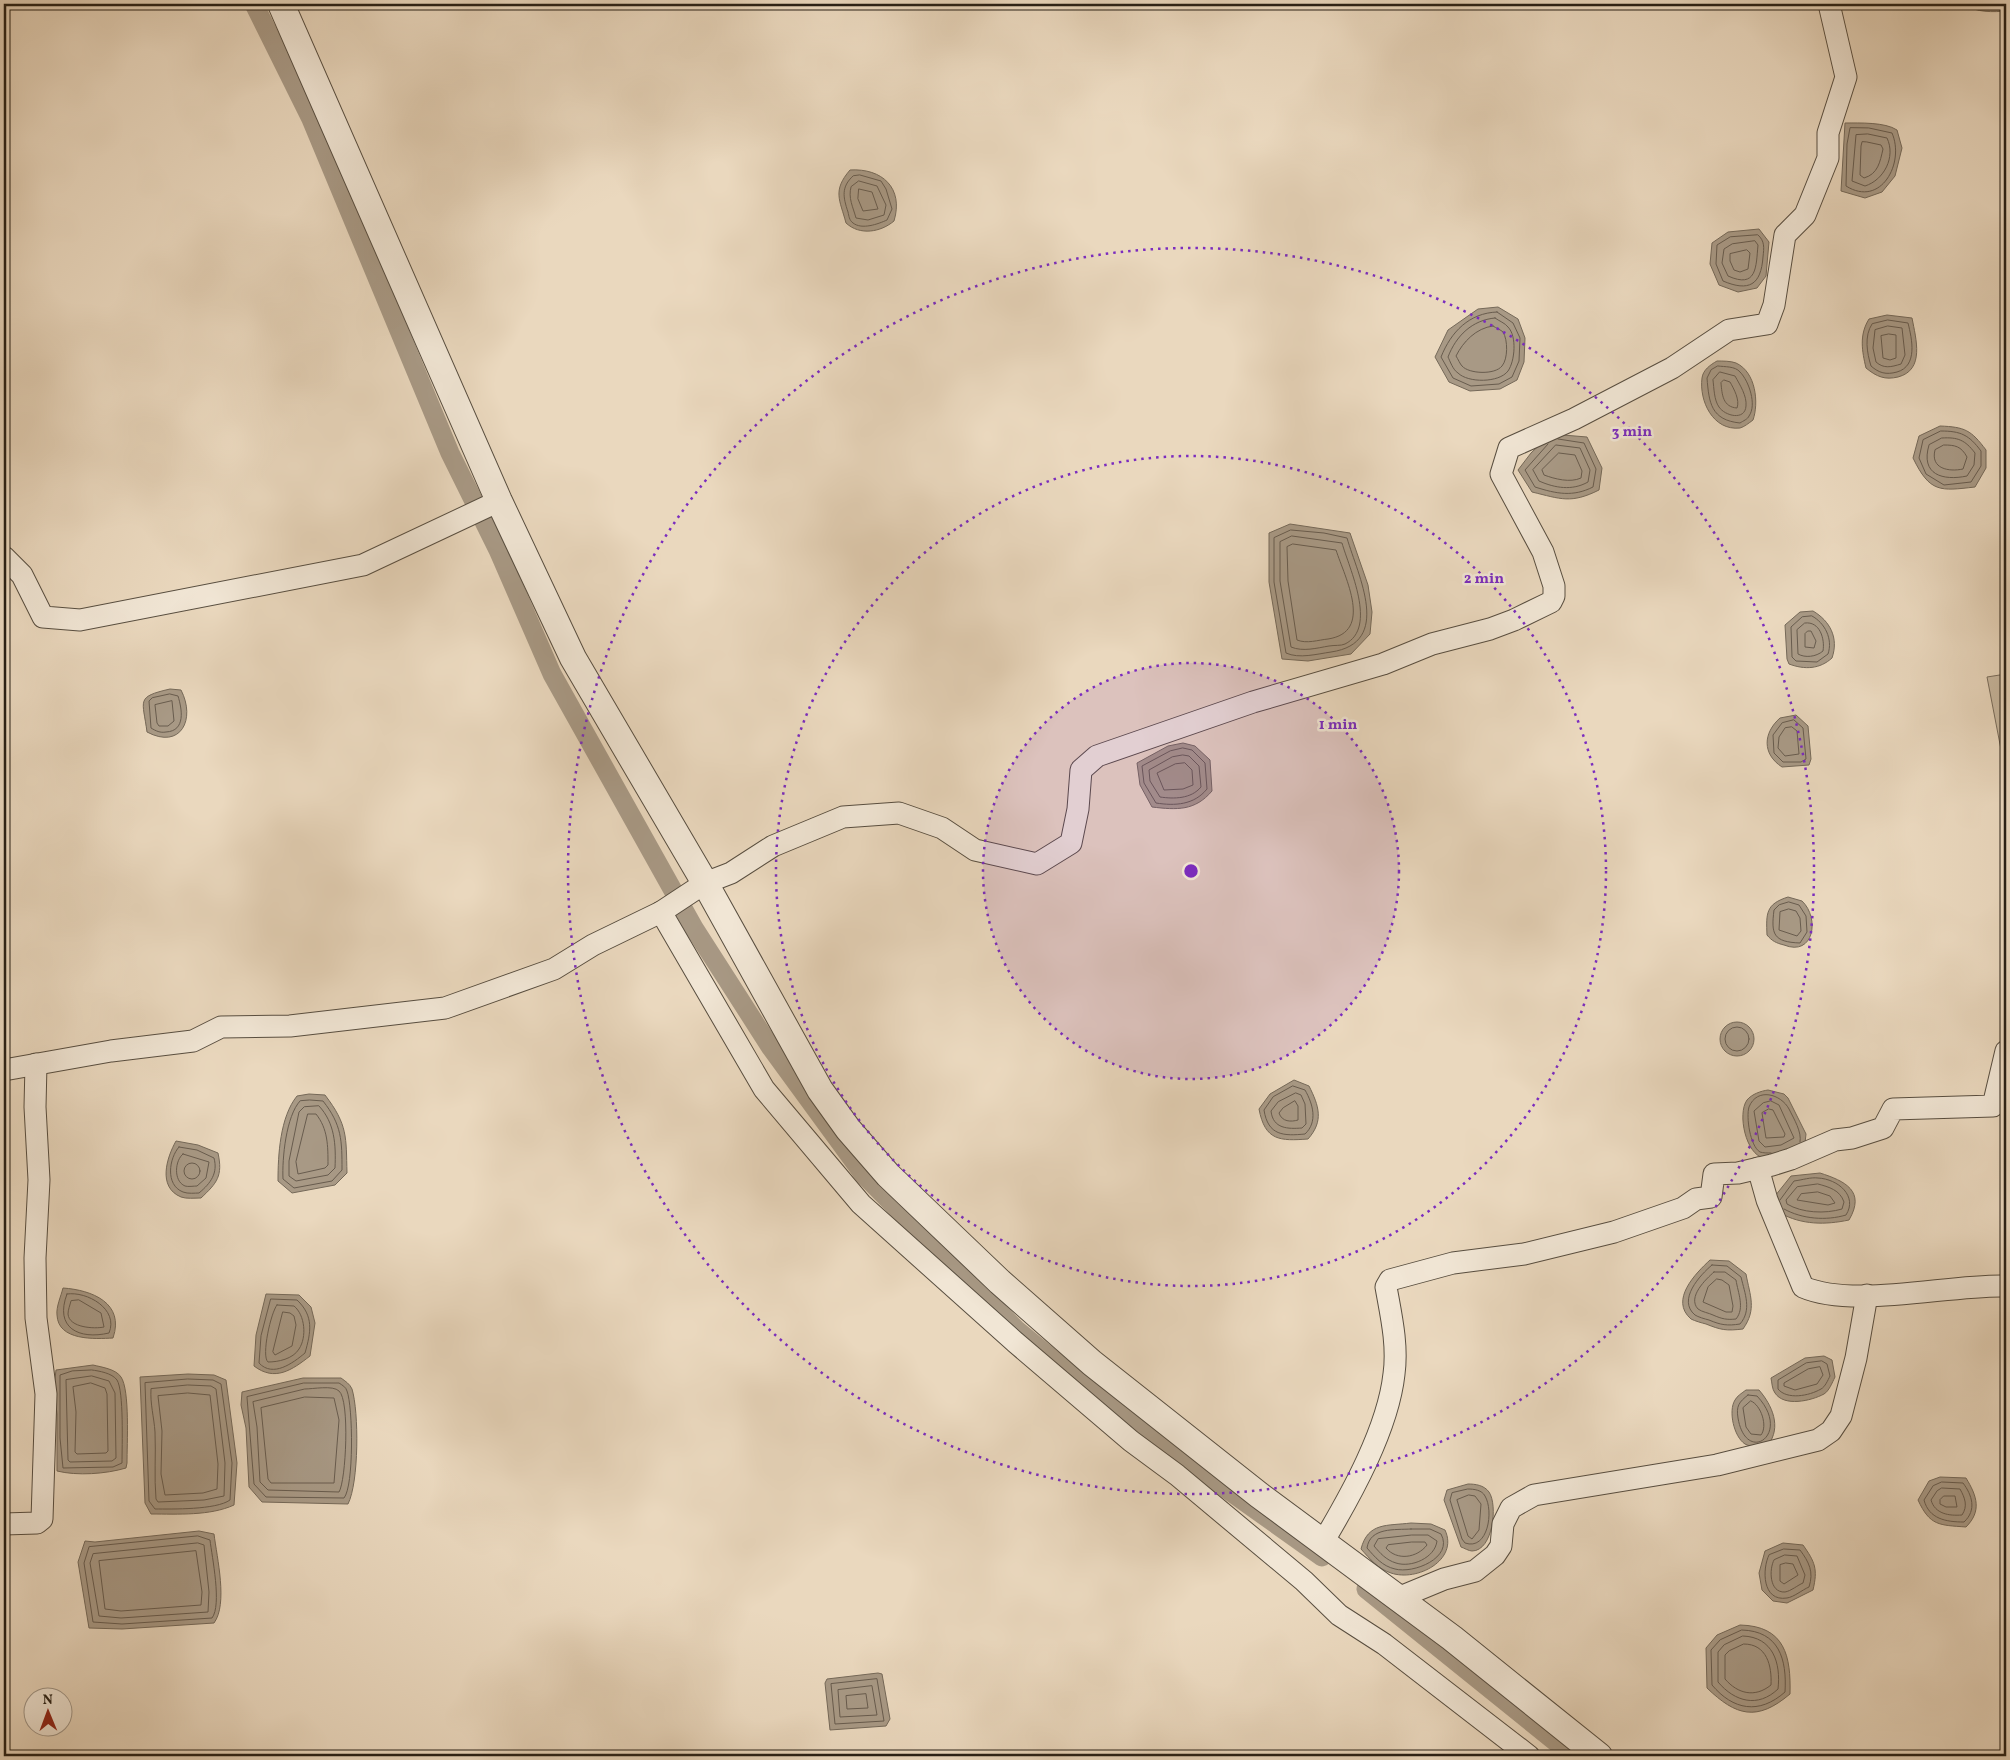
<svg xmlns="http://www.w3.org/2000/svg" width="2010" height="1760" viewBox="0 0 2010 1760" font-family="Vollkorn,serif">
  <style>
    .green { fill: #c9b9a1; stroke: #786c5c }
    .water { fill: #a89985; stroke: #756959 }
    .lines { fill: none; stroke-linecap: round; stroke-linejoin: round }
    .shore { stroke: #685c4e; stroke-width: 1 }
    .canal { stroke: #a89985; stroke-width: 19 }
    .minor-casing { stroke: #584e40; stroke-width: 23 }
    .tertiary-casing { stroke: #584e40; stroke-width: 28 }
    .minor { stroke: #f1e6d5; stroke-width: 21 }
    .tertiary { stroke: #f1e6d5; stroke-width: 26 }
    .ring { fill: none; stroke: #7b2cbf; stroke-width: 2.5; stroke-dasharray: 2.5 5 }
    .centre { fill: #7b2cbf; stroke: #f1e6d5; stroke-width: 2.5 }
    .ring-label { font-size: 15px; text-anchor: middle; font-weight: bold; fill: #7b2cbf; stroke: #f1e6d5; stroke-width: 5; stroke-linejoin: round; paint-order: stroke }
  </style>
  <rect width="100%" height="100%" fill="#ead8be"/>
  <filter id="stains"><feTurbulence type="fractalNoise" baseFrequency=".004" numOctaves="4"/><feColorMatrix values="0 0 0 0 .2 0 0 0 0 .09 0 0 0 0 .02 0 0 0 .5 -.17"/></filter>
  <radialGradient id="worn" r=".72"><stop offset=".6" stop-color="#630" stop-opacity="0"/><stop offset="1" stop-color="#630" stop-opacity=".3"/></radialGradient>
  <path class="green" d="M2006,674V765H2004L1987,677Z"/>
  <g class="water">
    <path d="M1966,4H2006V11C1995,12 1974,13 1966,4Z"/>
    <path d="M1845,123C1860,123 1885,122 1897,130L1902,148L1895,176L1882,192L1865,198L1841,191Z"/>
    <path d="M850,170C882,168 904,188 894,221C881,232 860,236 846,223C840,200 832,191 850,170Z"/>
    <path d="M1759,229L1769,242L1766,276L1757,288L1738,292L1719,285L1710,264L1712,243L1728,232Z"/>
    <path d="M1498,307L1518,319L1525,338L1524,362L1517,380L1500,389L1470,391L1449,382L1435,357L1448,330L1478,309Z"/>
    <path d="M1887,315L1912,318C1916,339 1925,370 1898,377C1885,380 1877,377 1866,368C1862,351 1859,335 1869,319Z"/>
    <path d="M1717,361C1723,361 1731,361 1736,363C1756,372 1759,403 1753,420C1749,423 1744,427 1740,428C1713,431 1699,401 1702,378C1703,370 1710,365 1717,361Z"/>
    <path d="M1940,426C1965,427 1971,430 1986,450V468L1975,487C1940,491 1930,493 1913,458L1919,436Z"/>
    <path d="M1551,434L1587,437L1602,468L1599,490C1571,504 1561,499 1532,492L1518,470L1531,453Z"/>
    <path d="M1290,524L1350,533L1368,585L1372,612L1370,634L1351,654L1308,661L1282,659L1269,582V533Z"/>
    <path d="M1813,611C1830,621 1839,638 1832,658C1820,669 1805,670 1789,664L1787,659L1785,625L1800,612Z"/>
    <path d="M170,689L181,690C196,719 181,750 147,732C143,700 135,697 170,689Z"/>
    <path d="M1796,715L1808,726L1811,759L1809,765L1782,767C1762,754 1763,733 1780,718Z"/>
    <path d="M1183,743L1195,746L1210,760L1212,791C1195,811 1177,810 1152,807L1140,785L1137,763L1168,746Z"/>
    <path d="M1788,897L1802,901C1820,918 1814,957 1784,945C1776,943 1772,941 1767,935C1766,913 1766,904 1788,897Z"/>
    <circle cx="1737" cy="1039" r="17"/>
    <path d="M1294,1080L1309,1086C1319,1106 1324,1121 1308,1139C1280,1141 1265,1141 1259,1109L1270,1094Z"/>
    <path d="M1768,1090L1784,1094L1788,1098L1806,1134L1805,1143L1764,1158C1746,1155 1737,1114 1747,1100C1752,1094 1761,1091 1768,1090Z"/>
    <path d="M309,1094L325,1095C348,1125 346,1137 347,1173L335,1185L292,1193L278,1181C278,1155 280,1117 297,1096Z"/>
    <path d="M176,1141L198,1145L218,1153C223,1176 217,1183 201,1198C195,1198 186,1199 181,1197C157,1187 167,1157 176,1141Z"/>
    <path d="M1820,1173C1845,1181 1866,1191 1849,1220C1825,1225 1802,1225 1780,1213L1775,1196L1791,1176Z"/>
    <path d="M1710,1260L1729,1261L1746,1274C1750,1296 1757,1309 1743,1329C1726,1331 1721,1330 1706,1324C1702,1323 1695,1321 1691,1319C1669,1300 1696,1273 1710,1260Z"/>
    <path d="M63,1288C92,1290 125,1303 113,1338C95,1339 58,1341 57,1315C56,1307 61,1296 63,1288Z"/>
    <path d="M266,1294L299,1295L311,1307L315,1323L310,1356C292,1370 275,1382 254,1366L256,1335Z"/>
    <path d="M1824,1356L1832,1360L1835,1377C1832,1383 1829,1391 1824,1394C1811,1401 1784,1407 1775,1393C1772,1389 1772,1383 1771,1378L1805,1358Z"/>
    <path d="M93,1365C101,1367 116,1369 121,1377C130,1390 127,1444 127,1463L126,1468C106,1474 77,1476 57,1471V1414L54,1387L56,1370Z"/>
    <path d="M188,1374L214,1375L226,1380L237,1463L234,1505C210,1516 178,1514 151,1514L145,1503L140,1377Z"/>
    <path d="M303,1378H341C345,1381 350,1384 352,1389C359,1412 359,1482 348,1504L262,1502L249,1487L246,1428L241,1405L242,1392Z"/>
    <path d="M1746,1390H1759C1772,1405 1782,1427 1768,1445C1761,1446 1752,1448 1745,1444C1734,1437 1728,1411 1735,1400C1737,1396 1742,1393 1746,1390Z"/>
    <path d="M1940,1477L1966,1478C1977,1496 1982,1511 1966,1527C1939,1525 1930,1526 1918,1500L1929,1481Z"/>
    <path d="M1468,1484C1475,1484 1484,1485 1489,1492C1498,1505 1493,1551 1472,1551C1469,1551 1464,1548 1461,1547L1444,1500L1447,1490Z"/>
    <path d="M1411,1523L1431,1524L1445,1530C1459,1560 1417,1582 1391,1573C1378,1569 1370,1559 1361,1549C1368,1522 1387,1526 1411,1523Z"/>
    <path d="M199,1531L214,1534C217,1558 228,1604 214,1623L122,1629L89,1628L78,1562L85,1541L95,1542Z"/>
    <path d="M1783,1543L1803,1545C1815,1562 1818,1569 1813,1590L1787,1603L1773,1601L1762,1590L1759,1573L1765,1551Z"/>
    <path d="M1740,1625C1785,1626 1791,1656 1790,1694C1757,1722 1736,1716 1707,1688L1706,1648L1717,1635Z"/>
    <path d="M878,1673L882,1674L890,1719L886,1726L830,1730L825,1683L827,1679Z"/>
  </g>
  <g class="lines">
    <g class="shore">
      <path d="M1869,128L1892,133C1905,163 1881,208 1846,186L1847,144L1850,128Z"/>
      <path d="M1868,134L1887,138C1896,157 1884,180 1865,186L1852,181L1856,135Z"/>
      <path d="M1867,142L1881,145L1883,149C1880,162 1878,174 1864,178L1860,175L1861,146L1862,142Z"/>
      <path d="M860,175L881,181L886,189L892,209L887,220C878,224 862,230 853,223C849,220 849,216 848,212C843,197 841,187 853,176Z"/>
      <path d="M859,181L877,186L886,205L884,215L868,220L856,218C853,207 848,198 851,187Z"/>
      <path d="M859,189L872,192L878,209L863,211L858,199Z"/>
      <path d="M1758,235C1765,241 1764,248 1763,257C1761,285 1749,292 1723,281L1716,264L1717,245L1730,237Z"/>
      <path d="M1755,241L1758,245C1756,267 1757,289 1728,276L1722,263L1724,249L1732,244Z"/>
      <path d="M1747,250L1750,253L1748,269L1740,272L1734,270L1730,261V254Z"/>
      <path d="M1497,312L1513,323L1520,338L1519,361L1512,377L1499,384L1471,386L1453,378L1441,357C1451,332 1469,313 1497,312Z"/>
      <path d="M1495,318C1499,321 1505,323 1508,327C1517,336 1515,361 1508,371C1499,383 1468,383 1458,373C1453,370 1450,361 1448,357C1456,336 1472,320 1495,318Z"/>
      <path d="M1888,320L1908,323C1912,339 1918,366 1897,372C1886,375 1879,373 1871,366C1867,353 1864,336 1872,324Z"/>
      <path d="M1493,326C1496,328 1501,330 1503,332C1508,340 1508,359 1502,366C1495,375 1469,374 1462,366C1460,364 1458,359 1456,356C1463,342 1476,328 1493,326Z"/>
      <path d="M1888,326L1902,328L1905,355L1901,364C1891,367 1884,369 1876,362L1873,348L1875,330Z"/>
      <path d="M1889,334L1896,335V358L1890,360L1883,358L1881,336Z"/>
      <path d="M1718,366C1725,367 1735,366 1740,372C1749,381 1757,405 1749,416C1748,419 1743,421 1740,423C1711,420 1709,403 1707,378L1711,370Z"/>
      <path d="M1720,372L1735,376C1740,385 1747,396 1746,406C1745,421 1725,416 1719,407C1714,400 1714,388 1713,380Z"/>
      <path d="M1724,380L1730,382C1734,389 1740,400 1737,408C1723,407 1722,395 1721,383Z"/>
      <path d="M1941,431C1961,431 1969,435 1981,451V466L1971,482L1944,485L1926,474L1919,458L1923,440Z"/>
      <path d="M1942,438C1958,437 1965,440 1975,453L1974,465L1967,476C1943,481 1920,475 1929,445Z"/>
      <path d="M1548,444L1525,470L1535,487C1557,494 1573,497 1593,487L1596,469L1584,443L1558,439"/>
      <path d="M1556,445L1580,448L1590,470L1588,482C1572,491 1555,488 1539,481L1533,470Z"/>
      <path d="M1944,445C1955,445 1961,446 1967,457L1963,469C1949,472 1930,469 1935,450Z"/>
      <path d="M1559,453L1575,455L1582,471L1581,478C1570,483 1555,479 1544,475L1542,470Z"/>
      <path d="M1291,530L1324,533L1347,538C1358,576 1393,643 1331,652C1317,654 1299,659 1286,653L1274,582V538Z"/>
      <path d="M1292,536L1342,543C1349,568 1378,628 1345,644C1341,646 1334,645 1329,646C1317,648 1303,652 1291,647L1280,581V542Z"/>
      <path d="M1293,544L1336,550C1345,578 1374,632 1328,639C1318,640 1307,644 1297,640L1288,581L1287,547Z"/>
      <path d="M1812,616C1825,623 1833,639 1828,654L1817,662L1796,661L1792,657L1791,627L1802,617Z"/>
      <path d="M1805,623C1820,621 1825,639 1823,651C1816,657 1805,658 1798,654L1797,630Z"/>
      <path d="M1808,631H1811L1816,641L1814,648L1805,647V634Z"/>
      <path d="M170,694L178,696C182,709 186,731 166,732C160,733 156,731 151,728L149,701L152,698Z"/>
      <path d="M172,701L174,721L168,726H159L157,723L155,705Z"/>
      <path d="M1794,720L1803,728L1806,759L1801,762H1783L1774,753L1773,735L1782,723Z"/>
      <path d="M1792,727L1797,731L1799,754L1785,756L1778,748L1779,737L1785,728Z"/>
      <path d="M1183,748L1192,750L1205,763L1207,789C1194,805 1175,806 1156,803L1144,783L1142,766L1170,751Z"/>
      <path d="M1183,755L1189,756L1199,766L1201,787C1191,799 1174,799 1160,797L1150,781L1149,770L1172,757Z"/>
      <path d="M1185,763L1192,770L1193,785L1183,789L1164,790L1157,773L1175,764Z"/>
      <path d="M1789,902L1799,905L1806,916L1807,932L1800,943C1773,942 1771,934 1774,910L1779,905Z"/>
      <path d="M1789,909L1796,911L1800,918L1801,931L1797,936L1779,930L1780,912Z"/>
      <circle cx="1737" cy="1039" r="12"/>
      <path d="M1293,1086L1305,1090C1313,1104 1318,1122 1305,1134C1284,1136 1268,1136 1264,1110L1273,1097Z"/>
      <path d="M1296,1093L1301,1095L1305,1104L1306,1124L1302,1128C1288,1129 1273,1129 1271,1111L1278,1102Z"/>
      <path d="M310,1100L323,1101C342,1125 342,1141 342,1170L332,1181L294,1188L283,1179C282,1159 286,1116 300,1101Z"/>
      <path d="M1295,1101L1298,1106V1120C1291,1122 1282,1122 1279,1113L1283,1108Z"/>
      <path d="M1771,1101L1779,1105L1794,1138L1781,1145L1765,1147L1759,1141L1754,1111L1763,1103Z"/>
      <path d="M319,1106C335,1123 336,1145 335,1168L328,1175L296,1181L289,1176V1161L299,1112L304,1107Z"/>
      <path d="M1769,1109L1773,1110L1785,1134L1784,1137L1766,1138L1762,1113Z"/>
      <path d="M308,1114H316C328,1129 328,1146 328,1165L325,1168L298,1174L296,1162Z"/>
      <path d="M179,1147L197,1150L214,1158C218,1173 211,1183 199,1193C195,1193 188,1194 183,1192C165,1185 169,1158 179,1147Z"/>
      <path d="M1771,1153C1767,1153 1763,1153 1760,1152C1750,1146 1746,1117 1749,1107C1757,1087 1781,1094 1789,1109C1794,1119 1802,1132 1800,1142"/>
      <path d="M183,1154L209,1162L206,1178L197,1186C194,1186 188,1187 185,1186C173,1181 175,1160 183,1154Z"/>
      <circle cx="192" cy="1171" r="8"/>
      <path d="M1818,1184C1829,1187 1840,1190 1844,1202L1842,1209C1825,1214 1802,1213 1787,1204L1786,1200L1797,1187Z"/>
      <path d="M1818,1192L1830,1196L1835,1203L1828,1205L1797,1200L1801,1194Z"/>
      <path d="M1780,1200L1794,1181C1802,1180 1811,1177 1818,1178C1838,1179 1858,1196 1846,1215C1826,1221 1802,1219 1784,1209"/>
      <path d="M1712,1265L1727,1266L1741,1277C1745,1294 1752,1310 1740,1324C1727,1326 1721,1325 1709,1320C1705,1319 1698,1317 1695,1315C1677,1300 1700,1275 1712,1265Z"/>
      <path d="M1714,1272H1725L1736,1280C1738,1293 1745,1308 1736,1319C1727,1320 1722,1319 1713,1315C1709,1313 1702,1312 1698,1309C1687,1297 1706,1279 1714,1272Z"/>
      <path d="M1717,1279L1722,1280L1729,1285L1733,1306L1732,1312H1726L1703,1302L1708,1287Z"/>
      <path d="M67,1294C87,1291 119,1309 109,1333C79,1340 54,1328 67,1294Z"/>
      <path d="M271,1299L297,1300C314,1316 311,1332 305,1353C293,1363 273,1378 259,1363L261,1336Z"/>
      <path d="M79,1300L101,1313L104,1327C95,1329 69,1328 68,1314C68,1310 70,1305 71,1301Z"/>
      <path d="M277,1305L294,1306C305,1315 307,1337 299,1349C293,1359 278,1362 268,1362C261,1356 271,1312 277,1305Z"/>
      <path d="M283,1312L290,1313L294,1316L296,1325L292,1346L275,1355L273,1352Z"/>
      <path d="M1822,1361L1827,1364L1830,1376C1828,1380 1825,1387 1821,1389C1809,1396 1787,1400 1778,1389V1380L1806,1363Z"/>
      <path d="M1820,1367L1823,1375L1817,1384L1795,1390L1784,1386V1383L1808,1369Z"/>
      <path d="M92,1370C99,1371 112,1373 117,1380C124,1391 122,1446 122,1463L113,1467L63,1468L60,1438V1375L72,1371Z"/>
      <path d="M92,1376L109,1381L115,1393L116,1458L112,1461L70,1462L68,1460L66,1380Z"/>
      <path d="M188,1379L213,1380L221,1384L232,1463L230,1500C216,1510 172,1509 155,1509L149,1501L145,1383Z"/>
      <path d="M91,1383L105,1388L107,1394L108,1451L106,1453L77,1454L75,1452L76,1412L73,1387Z"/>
      <path d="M304,1383H339C342,1385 346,1387 347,1391C353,1407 354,1486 344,1498L266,1497L254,1484L247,1397Z"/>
      <path d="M188,1385L211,1386L216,1389L225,1463L224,1496L204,1500L158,1502L156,1499C154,1477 156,1455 155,1432C154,1417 150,1404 151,1389Z"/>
      <path d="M305,1389C313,1389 333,1385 339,1391C350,1400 346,1481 339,1492L268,1490L260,1482L257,1427L253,1402Z"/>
      <path d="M188,1393L210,1395L218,1464L217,1489L203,1493L165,1495L161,1474L162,1431L158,1396Z"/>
      <path d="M1748,1395L1757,1396C1793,1434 1746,1466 1738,1418C1736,1406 1739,1402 1748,1395Z"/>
      <path d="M305,1397L334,1398L339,1420L334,1483H271L268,1479L261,1408Z"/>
      <path d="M1751,1401C1761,1405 1768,1426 1761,1435L1751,1434L1746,1427L1743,1408Z"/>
      <path d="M1942,1482L1963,1483C1972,1495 1977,1510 1964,1522C1946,1522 1929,1519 1924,1500L1933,1486Z"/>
      <path d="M1942,1488L1960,1489C1965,1498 1968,1506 1962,1515C1949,1516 1935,1514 1931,1500L1937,1491Z"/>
      <path d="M1468,1489C1474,1489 1482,1490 1485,1496C1494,1511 1488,1551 1465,1543L1462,1539L1450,1500L1452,1493Z"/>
      <path d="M1469,1495L1475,1496L1481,1504L1479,1530L1472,1539L1468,1536L1457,1500Z"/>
      <path d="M1944,1496H1955L1957,1507H1946L1940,1504V1500Z"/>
      <path d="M1411,1529H1430L1441,1534C1454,1558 1413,1574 1395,1569C1382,1566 1375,1557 1367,1548C1370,1527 1395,1530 1411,1529Z"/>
      <path d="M1412,1535H1428L1437,1541C1435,1558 1411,1568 1396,1563C1386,1560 1380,1553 1374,1546L1378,1539Z"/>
      <path d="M198,1536L210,1540C212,1557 222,1605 212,1618L122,1624L93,1622L84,1563L89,1547Z"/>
      <path d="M1412,1542H1425L1427,1545C1417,1558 1397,1561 1386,1548L1388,1545Z"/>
      <path d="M198,1543L204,1545L209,1592L208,1612L121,1618L99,1616L90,1563L93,1554Z"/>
      <path d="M1784,1549L1800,1550C1809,1562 1814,1572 1809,1587C1802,1590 1794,1597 1787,1598C1762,1602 1762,1569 1769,1555Z"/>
      <path d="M196,1551L202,1592L201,1605L121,1611L105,1609L99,1561Z"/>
      <path d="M1785,1555L1797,1556L1805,1575L1803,1583C1798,1585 1791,1591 1785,1592C1769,1593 1769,1569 1774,1560Z"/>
      <path d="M1786,1563L1793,1564L1798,1575L1784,1584L1780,1581V1565Z"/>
      <path d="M1742,1630C1779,1631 1787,1659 1785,1692C1759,1715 1733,1710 1712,1685L1711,1650L1720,1640Z"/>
      <path d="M1743,1636C1773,1637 1781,1663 1778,1689C1758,1708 1735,1702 1718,1682V1652L1724,1645Z"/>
      <path d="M1744,1644C1767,1644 1772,1666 1771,1685C1755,1698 1738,1694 1725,1679V1655L1729,1651Z"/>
      <path d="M877,1679L884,1721L835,1724L831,1684Z"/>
      <path d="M872,1686L877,1715L840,1717L838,1690Z"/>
      <path d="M866,1694L868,1708L847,1709L846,1696Z"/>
    </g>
    <g class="canal">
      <path d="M254,4L311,119L450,453L498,550L552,674L694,928L771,1048L863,1174L1016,1329L1107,1404L1322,1557"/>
      <path d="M1366,1589L1573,1756"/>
    </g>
    <g class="minor-casing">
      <g id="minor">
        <path d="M4,557L22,575L43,617L80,620L363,565L499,501"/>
        <path d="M661,912L764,1089L861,1204L1015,1342L1131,1441L1177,1475L1304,1581L1339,1615L1384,1644L1529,1756"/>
        <path d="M4,1070L111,1051L193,1041L221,1027L290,1026L445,1008L554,969L593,945L661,912L705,883L731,873L773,846L843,817L899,813L942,828L975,850L1037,864L1071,843L1078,809L1081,770L1097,756L1253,702L1383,664L1432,644L1490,629L1514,620L1551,602L1554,596V586L1543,552L1501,474L1509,448L1574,419L1672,368L1729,330L1767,324L1774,305L1785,235L1805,215L1828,158V133L1846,77L1829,4"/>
        <path d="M1758,1168L1767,1200L1803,1287C1854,1309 1950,1284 2006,1286"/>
        <path d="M4,1524L37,1523L42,1519L46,1394L36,1318L35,1258L39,1180L35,1107L36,1064"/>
        <path d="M1323,1542C1351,1495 1388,1429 1394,1374C1398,1345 1391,1315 1386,1287L1390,1280L1453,1263L1524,1254L1614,1232L1683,1208L1696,1199L1711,1197L1714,1174L1738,1173L1772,1165L1791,1159L1835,1140L1852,1138L1883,1128L1893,1109L1993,1106L2006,1051"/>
        <path d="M1398,1598L1444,1579L1475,1571L1495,1555L1501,1546L1503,1524L1511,1508L1534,1495L1717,1465L1818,1440L1831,1431L1841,1416L1856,1358L1867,1295"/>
      </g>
    </g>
    <g class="tertiary-casing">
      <path id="tertiary" d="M281,4L499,501L573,658L705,883L820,1090L848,1129L888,1175L1000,1282L1092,1363L1259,1495L1452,1638L1599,1756"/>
    </g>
    <use href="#minor" class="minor"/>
    <use href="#tertiary" class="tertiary"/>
  </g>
  <circle cx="1191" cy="871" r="208" fill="#7b2cbf" fill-opacity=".12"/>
  <g class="ring">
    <circle cx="1191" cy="871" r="208"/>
    <circle cx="1191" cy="871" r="415"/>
    <circle cx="1191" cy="871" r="623"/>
  </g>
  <circle cx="1191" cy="871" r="8" class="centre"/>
  <g class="ring-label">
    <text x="1632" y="436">3 min</text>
    <text x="1484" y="583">2 min</text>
    <text x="1338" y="729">1 min</text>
  </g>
  <rect width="2010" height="1760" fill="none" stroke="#ead8be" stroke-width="20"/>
  <rect x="5" y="5" width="2000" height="1750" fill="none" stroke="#282016" stroke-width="2.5"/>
  <rect x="10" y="10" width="1990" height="1740" fill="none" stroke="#282016"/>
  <g transform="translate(48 1712) rotate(359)"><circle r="24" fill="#f1e6d5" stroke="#a19789"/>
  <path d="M0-4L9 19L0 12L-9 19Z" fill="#8f2418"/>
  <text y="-8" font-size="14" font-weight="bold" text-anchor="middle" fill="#282016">N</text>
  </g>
  <rect width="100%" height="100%" filter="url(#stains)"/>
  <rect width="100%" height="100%" fill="url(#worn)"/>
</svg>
